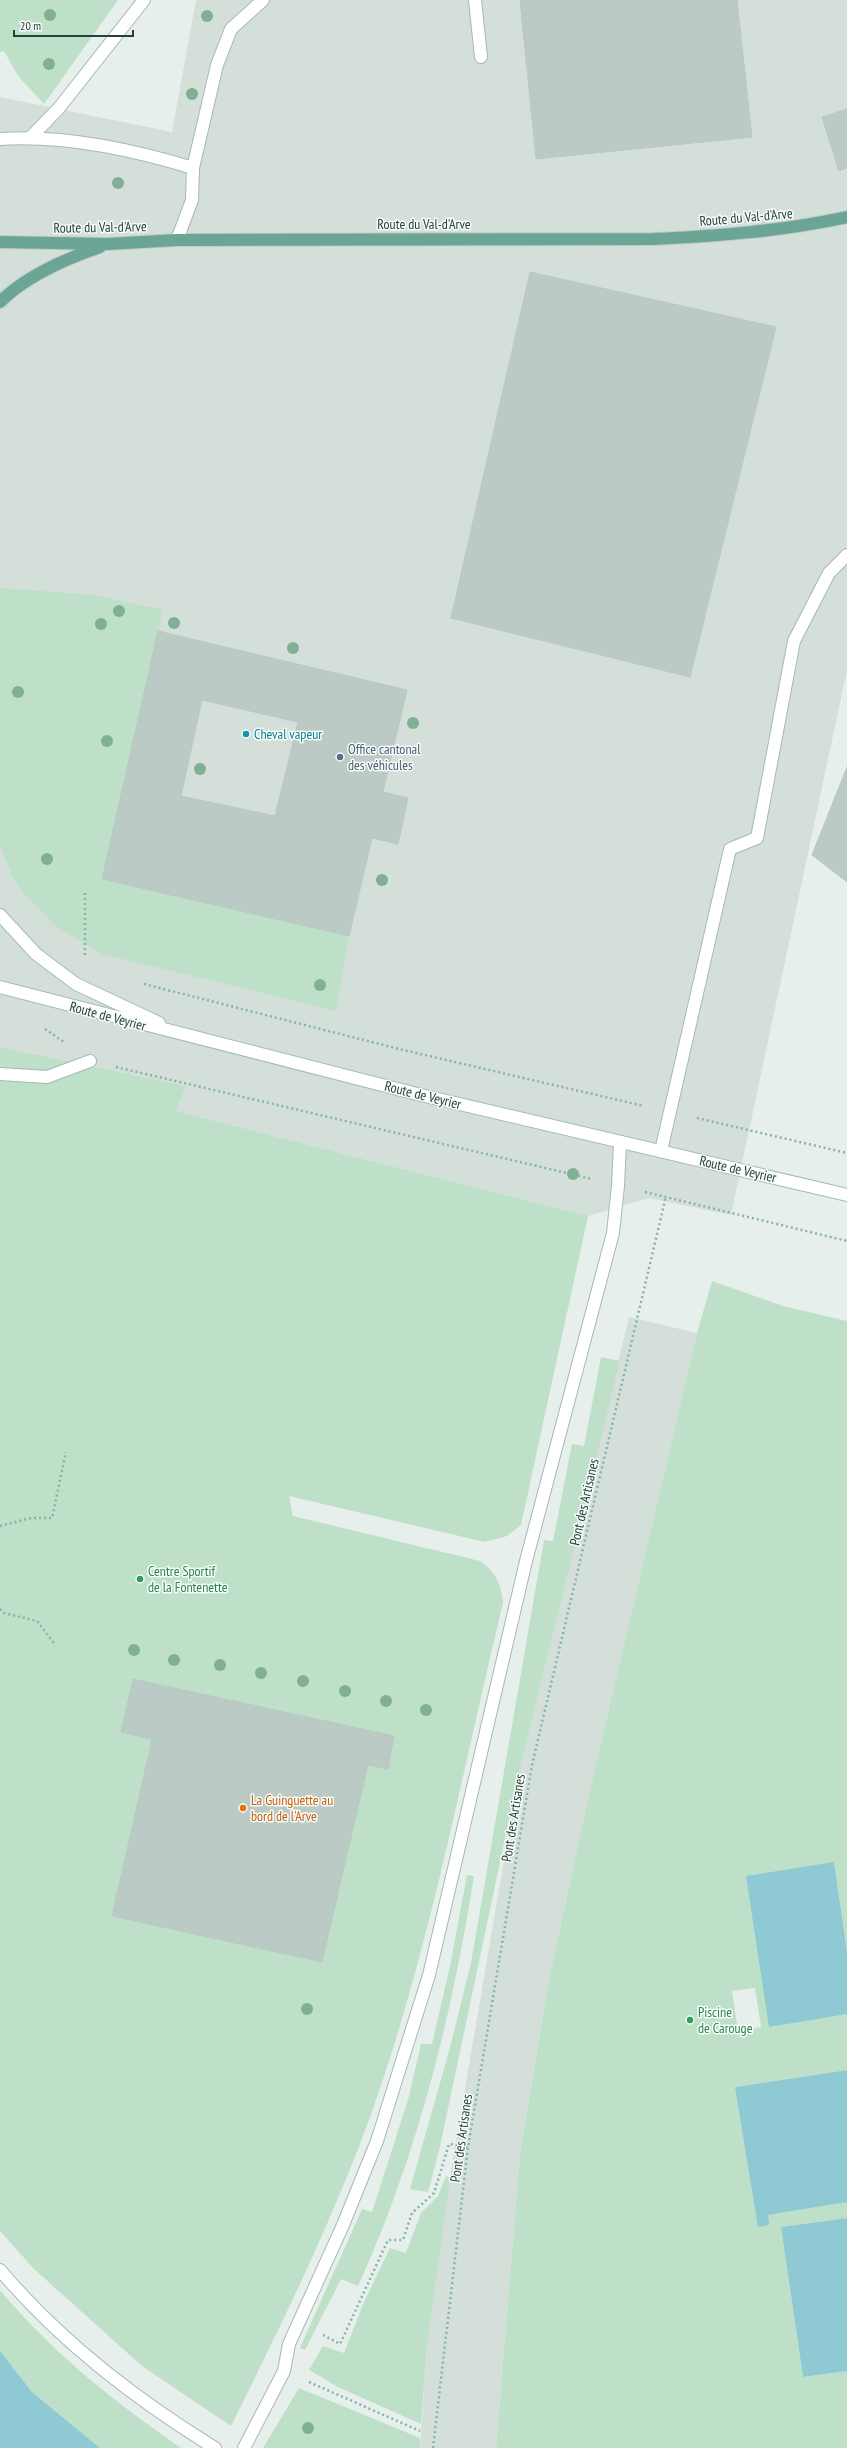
<svg xmlns="http://www.w3.org/2000/svg" width="847" height="2448" viewBox="0 0 847 2448" font-family="'PT Sans Narrow',sans-serif">
  <style>
    .built { fill: #d4dfda }
    .green { fill: #bfe0c8; fill-rule: evenodd }
    .water { fill: #8ec9d4 }
    .building { fill: #bbcac4; stroke: #b8c9c2; fill-rule: evenodd }
    .lines { fill: none; stroke-linecap: round; stroke-linejoin: round }
    .service-casing { stroke: #a8b8b2; stroke-width: 14 }
    .pedestrian-casing { stroke: #a8b8b2; stroke-width: 14 }
    .secondary-casing { stroke: #a4bbb3; stroke-width: 14 }
    .primary-casing { stroke: #c2cac8; stroke-width: 14 }
    .path { stroke: #86b3a5; stroke-width: 2.5; stroke-dasharray: 2 3; stroke-linecap: butt }
    .service { stroke: #fff; stroke-width: 12 }
    .pedestrian { stroke: #fff; stroke-width: 12 }
    .secondary { stroke: #fff; stroke-width: 12 }
    .primary { stroke: #6aa596; stroke-width: 12 }
    .tree { fill: #80af93 }
    .culture-dot { fill: #0f9aa8; stroke: #f7fbf9; stroke-width: 1.5 }
    .service-dot { fill: #5c6f8a; stroke: #f7fbf9; stroke-width: 1.5 }
    .leisure-dot { fill: #2e9e5b; stroke: #f7fbf9; stroke-width: 1.5 }
    .food-dot { fill: #e8710a; stroke: #f7fbf9; stroke-width: 1.5 }
    .labels { text-anchor: middle; dominant-baseline: central; stroke-width: 3; stroke-linejoin: round; paint-order: stroke }
    .street-label { font-size: 14px; fill: #24423a; stroke: #f7fbf9 }
    .culture-label { font-size: 14px; fill: #0d838f; stroke: #f7fbf9; text-anchor: start }
    .service-label { font-size: 14px; fill: #4e5e75; stroke: #f7fbf9; text-anchor: start }
    .leisure-label { font-size: 14px; fill: #27864d; stroke: #f7fbf9; text-anchor: start }
    .food-label { font-size: 14px; fill: #c56008; stroke: #f7fbf9; text-anchor: start }
  </style>
  <rect width="100%" height="100%" fill="#e6efeb"/>
  <g class="built">
    <path d="M196,0H847V670L731,1215L649,1198L588,1216L176,1111L185,1086L0,1047V97L172,132Z"/>
    <path d="M629,1317L697,1333L589,1794L548,1984L520,2155L496,2448H420L427,2346L446,2200L519,1772Z"/>
  </g>
  <g class="green">
    <path d="M0,0H118L44,104L18,76L4,51L0,52Z"/>
    <path d="M0,588L95,595L163,610L102,879L349,936L336,1011L102,954L54,925L25,895L13,878L0,845Z"/>
    <path d="M0,1047L186,1086L176,1111L588,1216L521,1525L507,1536L485,1542L289,1496L293,1516L480,1561C496,1573 501,1583 503,1603C466,1756 437,1911 389,2061C349,2188 290,2307 231,2426L142,2366L34,2269L0,2231Z"/>
    <path d="M712,1281L783,1306L847,1321V1951L834,1862L769,2026L847,2014V2070L735,2087L767,2215L847,2202V2218L781,2227L803,2377L847,2371V2448H496L520,2155L548,1984L589,1794L697,1333ZM755,1988L761,2027L738,2032L732,1991Z"/>
    <path d="M601,1357L620,1361L519,1772L439,2151L428,2192L410,2189L451,2044L471,1963L544,1540L553,1541L572,1444L584,1446Z"/>
    <path d="M467,1875L474,1876C452,2016 417,2157 358,2286L341,2279L305,2350L300,2348L362,2209L372,2212L408,2100L421,2044H432L450,1966Z"/>
    <path d="M446,2176L450,2178L427,2346L421,2424L338,2387L309,2370L323,2346L344,2353L364,2302L390,2248L406,2253L421,2213L438,2196Z"/>
    <path d="M0,2290C52,2353 115,2402 181,2448H100L32,2392L0,2351Z"/>
    <path d="M299,2388L420,2438V2448H263Z"/>
  </g>
  <g class="water">
    <path d="M834,1862L847,1951V2014L769,2027L746,1876Z"/>
    <path d="M847,2070V2202L768,2215L769,2225L758,2227L735,2087Z"/>
    <path d="M847,2218V2371L803,2377L781,2227Z"/>
    <path d="M0,2351L32,2392L100,2448H0Z"/>
  </g>
  <g class="building">
    <path d="M520,0H737L752,137L536,159Z"/>
    <path d="M847,109V168L839,171L822,117Z"/>
    <path d="M530,272L776,327L690,677L451,618Z"/>
    <path d="M158,631L407,690L349,936L102,879ZM202,700L298,722L275,816L181,796Z"/>
    <path d="M847,767V882L812,855Z"/>
    <path d="M383,792L408,798L398,844L372,838Z"/>
    <path d="M133,1679L394,1736L388,1769L368,1765L362,1790L121,1732Z"/>
    <path d="M152,1740L362,1790L322,1962L112,1916Z"/>
  </g>
  <g class="lines">
    <g class="service-casing">
      <g id="service">
        <path d="M475,0L481,57"/>
        <path d="M31,137L59,108L144,0"/>
        <path d="M0,139C62,135 134,150 193,168"/>
        <path d="M177,240L192,200L193,168L217,65L231,29L263,0"/>
        <path d="M661,1151L730,849L757,838L794,641L829,573L847,555"/>
        <path d="M244,2448L284,2371L289,2344L343,2225L377,2141L429,1975L526,1561L613,1233L618,1186L620,1143"/>
      </g>
    </g>
    <g class="pedestrian-casing">
      <g id="pedestrian">
        <path d="M0,1074L47,1077L90,1061"/>
        <path d="M0,2270C61,2342 135,2399 215,2448"/>
      </g>
    </g>
    <g class="secondary-casing">
      <g id="secondary">
        <path d="M0,915L36,954L76,984L159,1023"/>
        <path d="M0,987L421,1095L847,1195"/>
      </g>
    </g>
    <g class="primary-casing">
      <g id="primary">
        <path d="M0,242L108,244L177,240L653,239C719,236 782,231 847,217"/>
        <path d="M0,302C26,276 65,259 100,247"/>
      </g>
    </g>
    <g class="path">
      <path d="M85,955V892"/>
      <path d="M144,984L399,1049L644,1106"/>
      <path d="M45,1029L64,1042"/>
      <path d="M116,1067L592,1179"/>
      <path d="M697,1118L847,1153"/>
      <path d="M645,1192L847,1241"/>
      <path d="M0,1526L31,1518H52L66,1452"/>
      <path d="M0,1609L4,1613L37,1621L54,1643"/>
      <path d="M323,2335L340,2344L388,2240H403L412,2213L434,2193L449,2144L468,2147"/>
      <path d="M309,2382L420,2431"/>
      <path d="M433,2448L468,2147L532,1765L666,1196"/>
    </g>
    <use href="#service" class="service"/>
    <use href="#pedestrian" class="pedestrian"/>
    <use href="#secondary" class="secondary"/>
    <use href="#primary" class="primary"/>
  </g>
  <g class="tree">
    <circle cx="50" cy="15" r="6"/>
    <circle cx="207" cy="16" r="6"/>
    <circle cx="49" cy="64" r="6"/>
    <circle cx="192" cy="94" r="6"/>
    <circle cx="118" cy="183" r="6"/>
    <circle cx="119" cy="611" r="6"/>
    <circle cx="174" cy="623" r="6"/>
    <circle cx="101" cy="624" r="6"/>
    <circle cx="293" cy="648" r="6"/>
    <circle cx="18" cy="692" r="6"/>
    <circle cx="413" cy="723" r="6"/>
    <circle cx="107" cy="741" r="6"/>
    <circle cx="200" cy="769" r="6"/>
    <circle cx="47" cy="859" r="6"/>
    <circle cx="382" cy="880" r="6"/>
    <circle cx="320" cy="985" r="6"/>
    <circle cx="573" cy="1174" r="6"/>
    <circle cx="134" cy="1650" r="6"/>
    <circle cx="174" cy="1660" r="6"/>
    <circle cx="220" cy="1665" r="6"/>
    <circle cx="261" cy="1673" r="6"/>
    <circle cx="303" cy="1681" r="6"/>
    <circle cx="345" cy="1691" r="6"/>
    <circle cx="386" cy="1701" r="6"/>
    <circle cx="426" cy="1710" r="6"/>
    <circle cx="307" cy="2009" r="6"/>
    <circle cx="308" cy="2428" r="6"/>
  </g>
  <circle class="culture-dot" cx="246" cy="734" r="4"/>
  <circle class="service-dot" cx="340" cy="757" r="4"/>
  <g class="leisure-dot">
    <circle cx="140" cy="1579" r="4"/>
    <circle cx="690" cy="2020" r="4"/>
  </g>
  <circle class="food-dot" cx="243" cy="1808" r="4"/>
  <g class="labels">
    <g class="street-label">
      <text transform="translate(746 217) rotate(-5)">Route du Val-d'Arve</text>
      <text x="424" y="224">Route du Val-d'Arve</text>
      <text transform="translate(100 227) rotate(-1)">Route du Val-d'Arve</text>
      <text transform="translate(108 1016) rotate(15)">Route de Veyrier</text>
      <text transform="translate(423 1095) rotate(14)">Route de Veyrier</text>
      <text transform="translate(738 1169) rotate(13)">Route de Veyrier</text>
      <text transform="translate(584 1502) rotate(-77)">Pont des Artisanes</text>
      <text transform="translate(513 1818) rotate(-81)">Pont des Artisanes</text>
      <text transform="translate(461 2138) rotate(-82)">Pont des Artisanes</text>
    </g>
    <g class="culture-label">
      <text x="254" y="734">Cheval vapeur</text>
    </g>
    <g class="service-label">
      <text x="348" y="749">Office cantonal<tspan x="348" dy="16">des véhicules</tspan></text>
    </g>
    <g class="leisure-label">
      <text x="148" y="1571">Centre Sportif<tspan x="148" dy="16">de la Fontenette</tspan></text>
      <text x="698" y="2012">Piscine<tspan x="698" dy="16">de Carouge</tspan></text>
    </g>
    <g class="food-label">
      <text x="251" y="1800">La Guinguette au<tspan x="251" dy="16">bord de l'Arve</tspan></text>
    </g>
  </g>
  <path d="M14 30v6h119v-6" fill="none" stroke="#24423a" stroke-width="2"/>
  <text x="20" y="30" font-size="12" fill="#24423a" stroke="#f7fbf9" stroke-width="3" paint-order="stroke">20 m</text>
</svg>
